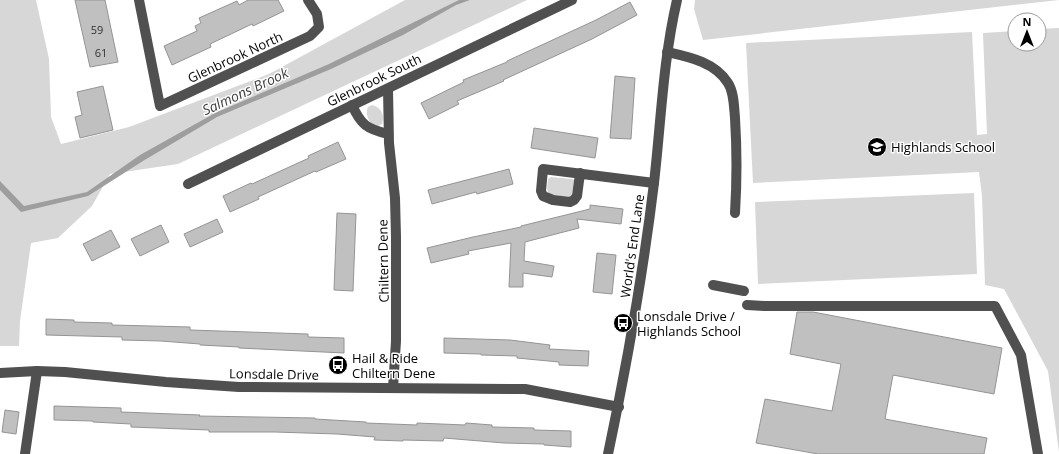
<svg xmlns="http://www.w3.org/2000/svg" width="1059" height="454" viewBox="0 0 1059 454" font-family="'Open Sans',sans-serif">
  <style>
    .green { fill: #d7d7d7 }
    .water { fill: #9e9e9e }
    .building { fill: #c0c0c0; stroke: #949494 }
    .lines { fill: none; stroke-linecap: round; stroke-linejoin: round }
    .minor { stroke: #505050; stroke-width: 10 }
    .labels { text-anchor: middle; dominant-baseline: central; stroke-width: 3; stroke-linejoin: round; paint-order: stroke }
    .number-label { font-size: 11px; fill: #303030 }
    .street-label { font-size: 13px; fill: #000; stroke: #fff }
    .poi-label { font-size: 13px; fill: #000; stroke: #fff; text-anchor: start }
    .water-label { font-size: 14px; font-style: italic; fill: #3f3f3f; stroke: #fff }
  </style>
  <rect width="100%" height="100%" fill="#fff"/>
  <g class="green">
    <path d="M0,0H36L49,59L51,117L61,144L129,127L269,74L405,0H527L178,164L110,174L92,206L58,238L31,243L20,321L19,346H0Z"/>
    <path d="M695,0H1059L703,40L694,9Z"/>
    <path d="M1059,28V452L1048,371L1004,289L985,285L982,196L979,172L753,183L746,43L972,32L977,135L987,134L983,33L1015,31V44H1039V29Z"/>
    <path d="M372,105C381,107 385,115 382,124L378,126H374C368,121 365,114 368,107Z"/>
    <path d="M551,177L572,179L574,180L572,194L570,197L551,195C545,192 548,184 548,179Z"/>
    <path d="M974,193L977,274L758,284L755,202Z"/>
  </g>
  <path class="water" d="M459,0H470L456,5L403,35L331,69L217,117L143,161L88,196L21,212L0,190V181L24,206L87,192L140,155L215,113L329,64Z"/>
  <g class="building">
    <path d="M75,0H105L118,62L90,67Z"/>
    <path d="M248,0H278L284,11L253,26L252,24L210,44L211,47L172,65L164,46L197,31L195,26L201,23L199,18L237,1L239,5Z"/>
    <path d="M630,2L637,15L592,39L503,80L504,81L457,101L459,104L429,119L421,103L464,82L463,80L507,62V61L596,20Z"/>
    <path d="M615,76L635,78L631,139L610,138Z"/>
    <path d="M103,86L113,130L80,138L75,117L82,115L77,92Z"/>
    <path d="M534,128L598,138L595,158L531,148Z"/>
    <path d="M338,142L346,159L316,172L315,171L258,197L259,199L230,212L223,196L251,183L252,184L309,158L308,156Z"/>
    <path d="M509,169L513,184L477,194L476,192L432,204L428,190Z"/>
    <path d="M590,205L623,209L621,224L577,219L579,228L525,242L524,261L554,266L552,277L523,273V287H509L511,243L468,251L469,254L431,263L427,248L473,237L521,227V226L590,209Z"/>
    <path d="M337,213L356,214L353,291L334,290Z"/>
    <path d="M217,219L223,232L190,247L184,234Z"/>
    <path d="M161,225L169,242L140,256L131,239Z"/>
    <path d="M111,230L120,247L92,261L83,244Z"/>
    <path d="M597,253L616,255L612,294L593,292Z"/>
    <path d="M797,312H813L1002,348L994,394L893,375L885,419L987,438L984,454H818L756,443L765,399L832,411L841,364L790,354Z"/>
    <path d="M46,319L74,320V322L112,323V325L190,327V330L308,334V337L344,338V353L239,348V347L200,345V344L161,341L122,340V337L46,335Z"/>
    <path d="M444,338L510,340L550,345L549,349L589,351L588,366L559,365V362L517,358V356L481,355V354L444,353Z"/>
    <path d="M54,406L121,408V412L200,415L199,416L315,418V419L366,422V423L417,425V423L465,425L466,423L492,425V427L534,428V430L571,431V447L544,445V444L504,443L444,438L443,441L403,440V441L374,440L375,437L337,434L275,432H209V430L131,427V424L93,422V421L54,420Z"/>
    <path d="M5,410L19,412L16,434L2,432Z"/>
  </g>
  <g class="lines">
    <g class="minor">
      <path d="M139,0L160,106L310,36L319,27L317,14L308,0"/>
      <path d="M667,52C689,57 715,62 728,83C734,92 734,107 735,118C737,150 737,181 735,213"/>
      <path d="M388,89L389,143L395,198L396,237V341L393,388"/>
      <path d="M352,105C361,125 367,129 388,134"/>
      <path d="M580,173L577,196L574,200L570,202L553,200L543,196L541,191L543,169L654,183"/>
      <path d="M188,184L572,0"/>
      <path d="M713,285L744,291"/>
      <path d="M747,305L764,306H995L1021,355L1038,454"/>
      <path d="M0,373L37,371L65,372L166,382L239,387L525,389L619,407"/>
      <path d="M25,454L37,371"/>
      <path d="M608,454C627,364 643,274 654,183C661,122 663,60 677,0"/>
    </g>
  </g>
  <defs>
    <g id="school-disc" transform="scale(1)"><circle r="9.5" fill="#000" stroke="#fff"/><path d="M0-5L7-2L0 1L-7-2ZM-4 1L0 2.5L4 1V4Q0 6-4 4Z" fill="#fff"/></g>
    <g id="bus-disc" transform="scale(1)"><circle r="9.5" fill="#000" stroke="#fff"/><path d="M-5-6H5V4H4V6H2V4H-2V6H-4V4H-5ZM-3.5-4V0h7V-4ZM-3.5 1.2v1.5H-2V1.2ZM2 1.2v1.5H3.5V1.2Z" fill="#fff"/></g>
  </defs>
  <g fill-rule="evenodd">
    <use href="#school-disc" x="877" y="147"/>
    <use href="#bus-disc" x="623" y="323"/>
    <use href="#bus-disc" x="338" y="365"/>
  </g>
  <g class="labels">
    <g class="number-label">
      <text x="97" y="29">59</text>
      <text x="101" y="52">61</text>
    </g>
    <g class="street-label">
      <text transform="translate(235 57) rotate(-25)">Glenbrook North</text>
      <text transform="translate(374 80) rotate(-26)">Glenbrook South</text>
      <text transform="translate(632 246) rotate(-82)">World's End Lane</text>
      <text transform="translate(383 261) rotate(-91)">Chiltern Dene</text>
      <text transform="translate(274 374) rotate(1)">Lonsdale Drive</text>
    </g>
    <g class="poi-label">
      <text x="891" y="147">Highlands School</text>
      <text x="637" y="316">Lonsdale Drive /<tspan x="637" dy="15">Highlands School</tspan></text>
      <text x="352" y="358">Hail &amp; Ride<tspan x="352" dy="15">Chiltern Dene</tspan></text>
    </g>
    <g class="water-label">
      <text transform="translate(245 91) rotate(-25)">Salmons Brook</text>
    </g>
  </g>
  <g transform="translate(1027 32)"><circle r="19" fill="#ffffff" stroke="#999999"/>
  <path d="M0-3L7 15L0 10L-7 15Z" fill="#000000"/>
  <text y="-6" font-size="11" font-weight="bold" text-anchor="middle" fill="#000000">N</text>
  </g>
</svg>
